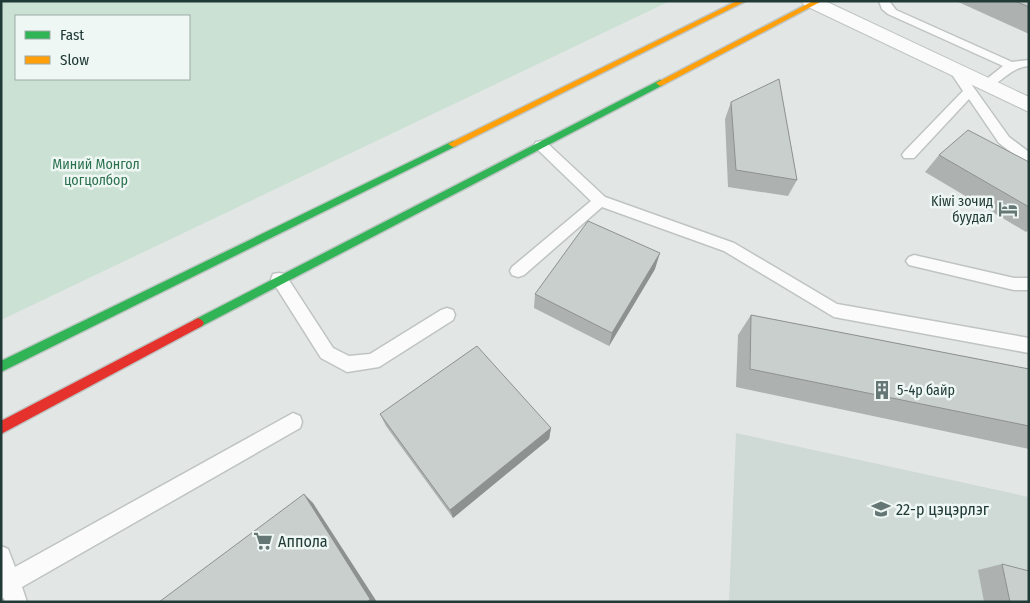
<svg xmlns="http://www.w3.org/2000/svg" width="1030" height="603" viewBox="0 0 1030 603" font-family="'Fira Sans Condensed',sans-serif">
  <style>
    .built { fill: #cfd9d6 }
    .green { fill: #cbe1d4; fill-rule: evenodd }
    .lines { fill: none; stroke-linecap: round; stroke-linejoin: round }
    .lane-casing { stroke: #bfc4c3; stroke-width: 3 }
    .street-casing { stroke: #bfc4c3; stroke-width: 2 }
    .fast-casing { stroke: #bec5c3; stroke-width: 3 }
    .slow-casing { stroke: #bec5c3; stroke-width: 3 }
    .jam-casing { stroke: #bec5c3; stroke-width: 3 }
    .lane { fill: #fbfbfb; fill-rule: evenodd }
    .street { fill: #fbfbfb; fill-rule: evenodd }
    .fast { fill: #30b455; fill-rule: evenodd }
    .slow { fill: #ff9f0a; fill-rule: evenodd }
    .jam { fill: #e5322d; fill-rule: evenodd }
    .wall { fill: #adb2b0 }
    .shaded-wall { fill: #8d9190 }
    .building { fill: #c9cfcd; stroke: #8d9190 }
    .labels { text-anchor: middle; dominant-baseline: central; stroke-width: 5; stroke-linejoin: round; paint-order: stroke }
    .park-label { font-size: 14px; fill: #2a714d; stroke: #eff7f4 }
    .poi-label { font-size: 14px; fill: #203a36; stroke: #eff7f4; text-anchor: end }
    .near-poi-label { font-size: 16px; fill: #203a36; stroke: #eff7f4; text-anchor: start }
  </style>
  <rect width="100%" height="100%" fill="#e2e7e6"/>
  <path class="built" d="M736,433L1029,497V602H729Z"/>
  <path class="green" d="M1,1H670L1,320ZM16,16H189V79H16Z"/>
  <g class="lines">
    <g class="lane-casing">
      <g id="lane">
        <path d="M879,1H889L896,10L1012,62L1029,60V66C1008,67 995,91 983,88L981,85L983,82L1003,66L888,14L882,9Z"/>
        <path d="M955,66L959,67L1009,137L1029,152V164L1024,162L999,143L969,99L914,158H904L902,155L904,152L963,91L949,70Z"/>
        <path d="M541,141L546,142L605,197L734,243L837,304L1029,338V353L834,317L724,251L602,207L524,275L518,277L512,275L510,271L512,267L591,201L536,148L534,145L536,142Z"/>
        <path d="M914,255L1014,278H1029V290H1014L909,265L906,261L909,257Z"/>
        <path d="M279,273L285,274L333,348L349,356L370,354L441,310L447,308L453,310L455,315L453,320L379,367L347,372L321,358L271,279L273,274Z"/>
        <path d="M293,413L300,416L302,422L300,428L22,587L27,602H5L4,598L1,599V546L8,549L15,567Z"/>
      </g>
    </g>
    <g class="street-casing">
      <path id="street" d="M801,1H825L1029,97V112L804,5Z"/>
    </g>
    <g class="fast-casing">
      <g id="fast">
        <path d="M660,80L663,81V85L202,326L198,328L194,326L192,323L194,320Z"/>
        <path d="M453,141L458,144L456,146L1,372V361Z"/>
      </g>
    </g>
    <g class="slow-casing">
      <g id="slow">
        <path d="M737,1H746L456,146L453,147L448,144Z"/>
        <path d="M813,1H822L663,85L660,86L656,83Z"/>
      </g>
    </g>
    <g class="jam-casing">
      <path id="jam" d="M198,318L202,320L204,323L202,326L1,434V421Z"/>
    </g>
    <use href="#lane" class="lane"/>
    <use href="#street" class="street"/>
    <use href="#fast" class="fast"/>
    <use href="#slow" class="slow"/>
    <use href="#jam" class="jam"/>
  </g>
  <g class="wall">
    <path d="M956,1H1029V34Z"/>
    <path d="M731,102L797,180L788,196L728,187L725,119Z"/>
    <path d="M939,155L1029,162V230L1026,232L925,172Z"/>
    <path d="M655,269L609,346L534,308L535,294Z"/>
    <path d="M751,315L1029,369V449L736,387L738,335Z"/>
    <path d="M380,414L551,428L549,439L453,518L386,426Z"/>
    <path d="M1002,564L1029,602H984L978,570Z"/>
  </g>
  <g class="shaded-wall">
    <path d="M660,253L655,269L609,346L612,333Z"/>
    <path d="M551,428L549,439L453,518L450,510Z"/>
    <path d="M304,494L313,503L377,602H368Z"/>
  </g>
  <g class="building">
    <path d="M1015,1H1029V7Z"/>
    <path d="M779,79L797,180L736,170L731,102Z"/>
    <path d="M968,130L1029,162V207L939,155Z"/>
    <path d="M588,221L660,253L612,333L535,294Z"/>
    <path d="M751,315L1029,369V426L750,369Z"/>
    <path d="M477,346L551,428L450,510L380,414Z"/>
    <path d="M304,494L370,599L368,602H159Z"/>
    <path d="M1002,564L1029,571V602H1010Z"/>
  </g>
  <defs>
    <g id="hotel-bare" transform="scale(1.5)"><path d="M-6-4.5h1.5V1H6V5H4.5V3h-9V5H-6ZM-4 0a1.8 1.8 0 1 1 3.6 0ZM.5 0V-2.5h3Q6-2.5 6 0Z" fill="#647774" stroke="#eff7f4" stroke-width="2.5" paint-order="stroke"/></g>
    <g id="building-bare" transform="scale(1.5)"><path d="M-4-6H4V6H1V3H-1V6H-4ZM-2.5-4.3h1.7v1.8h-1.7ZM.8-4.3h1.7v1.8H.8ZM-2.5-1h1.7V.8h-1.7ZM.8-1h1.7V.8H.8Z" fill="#647774" stroke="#eff7f4" stroke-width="2.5" paint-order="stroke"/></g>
    <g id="school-bare" transform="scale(1.5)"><path d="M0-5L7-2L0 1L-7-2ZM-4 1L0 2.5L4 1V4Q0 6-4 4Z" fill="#647774" stroke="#eff7f4" stroke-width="2.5" paint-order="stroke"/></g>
    <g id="supermarket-bare" transform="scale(1.5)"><path d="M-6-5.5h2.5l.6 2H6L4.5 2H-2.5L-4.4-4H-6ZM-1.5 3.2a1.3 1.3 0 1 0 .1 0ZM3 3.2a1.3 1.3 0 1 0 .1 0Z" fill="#647774" stroke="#eff7f4" stroke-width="2.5" paint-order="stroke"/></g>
  </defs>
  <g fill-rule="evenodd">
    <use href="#hotel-bare" x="1008" y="209"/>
    <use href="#building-bare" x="882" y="390"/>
    <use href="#school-bare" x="881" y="509"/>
    <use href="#supermarket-bare" x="263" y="541"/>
  </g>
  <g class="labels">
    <g class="park-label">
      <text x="96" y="164">Миний Монгол<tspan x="96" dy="16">цогцолбор</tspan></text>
    </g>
    <g class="poi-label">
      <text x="993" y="201">Kiwi зочид<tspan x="993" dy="16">буудал</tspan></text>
      <text x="897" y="390" text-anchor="start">5-4р байр</text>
    </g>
    <g class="near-poi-label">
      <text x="896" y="509">22-р цэцэрлэг</text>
      <text x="278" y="541">Аппола</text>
    </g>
  </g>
  <rect width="1030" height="603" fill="none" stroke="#203a36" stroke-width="5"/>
  <rect x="15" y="15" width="175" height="65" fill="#eff7f4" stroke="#9caba8"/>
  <rect x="25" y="31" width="25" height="8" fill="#30b455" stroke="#9caba8"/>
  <text x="60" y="40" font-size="15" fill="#203a36">Fast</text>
  <rect x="25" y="56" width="25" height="8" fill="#ff9f0a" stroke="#9caba8"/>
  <text x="60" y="65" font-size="15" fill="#203a36">Slow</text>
</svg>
